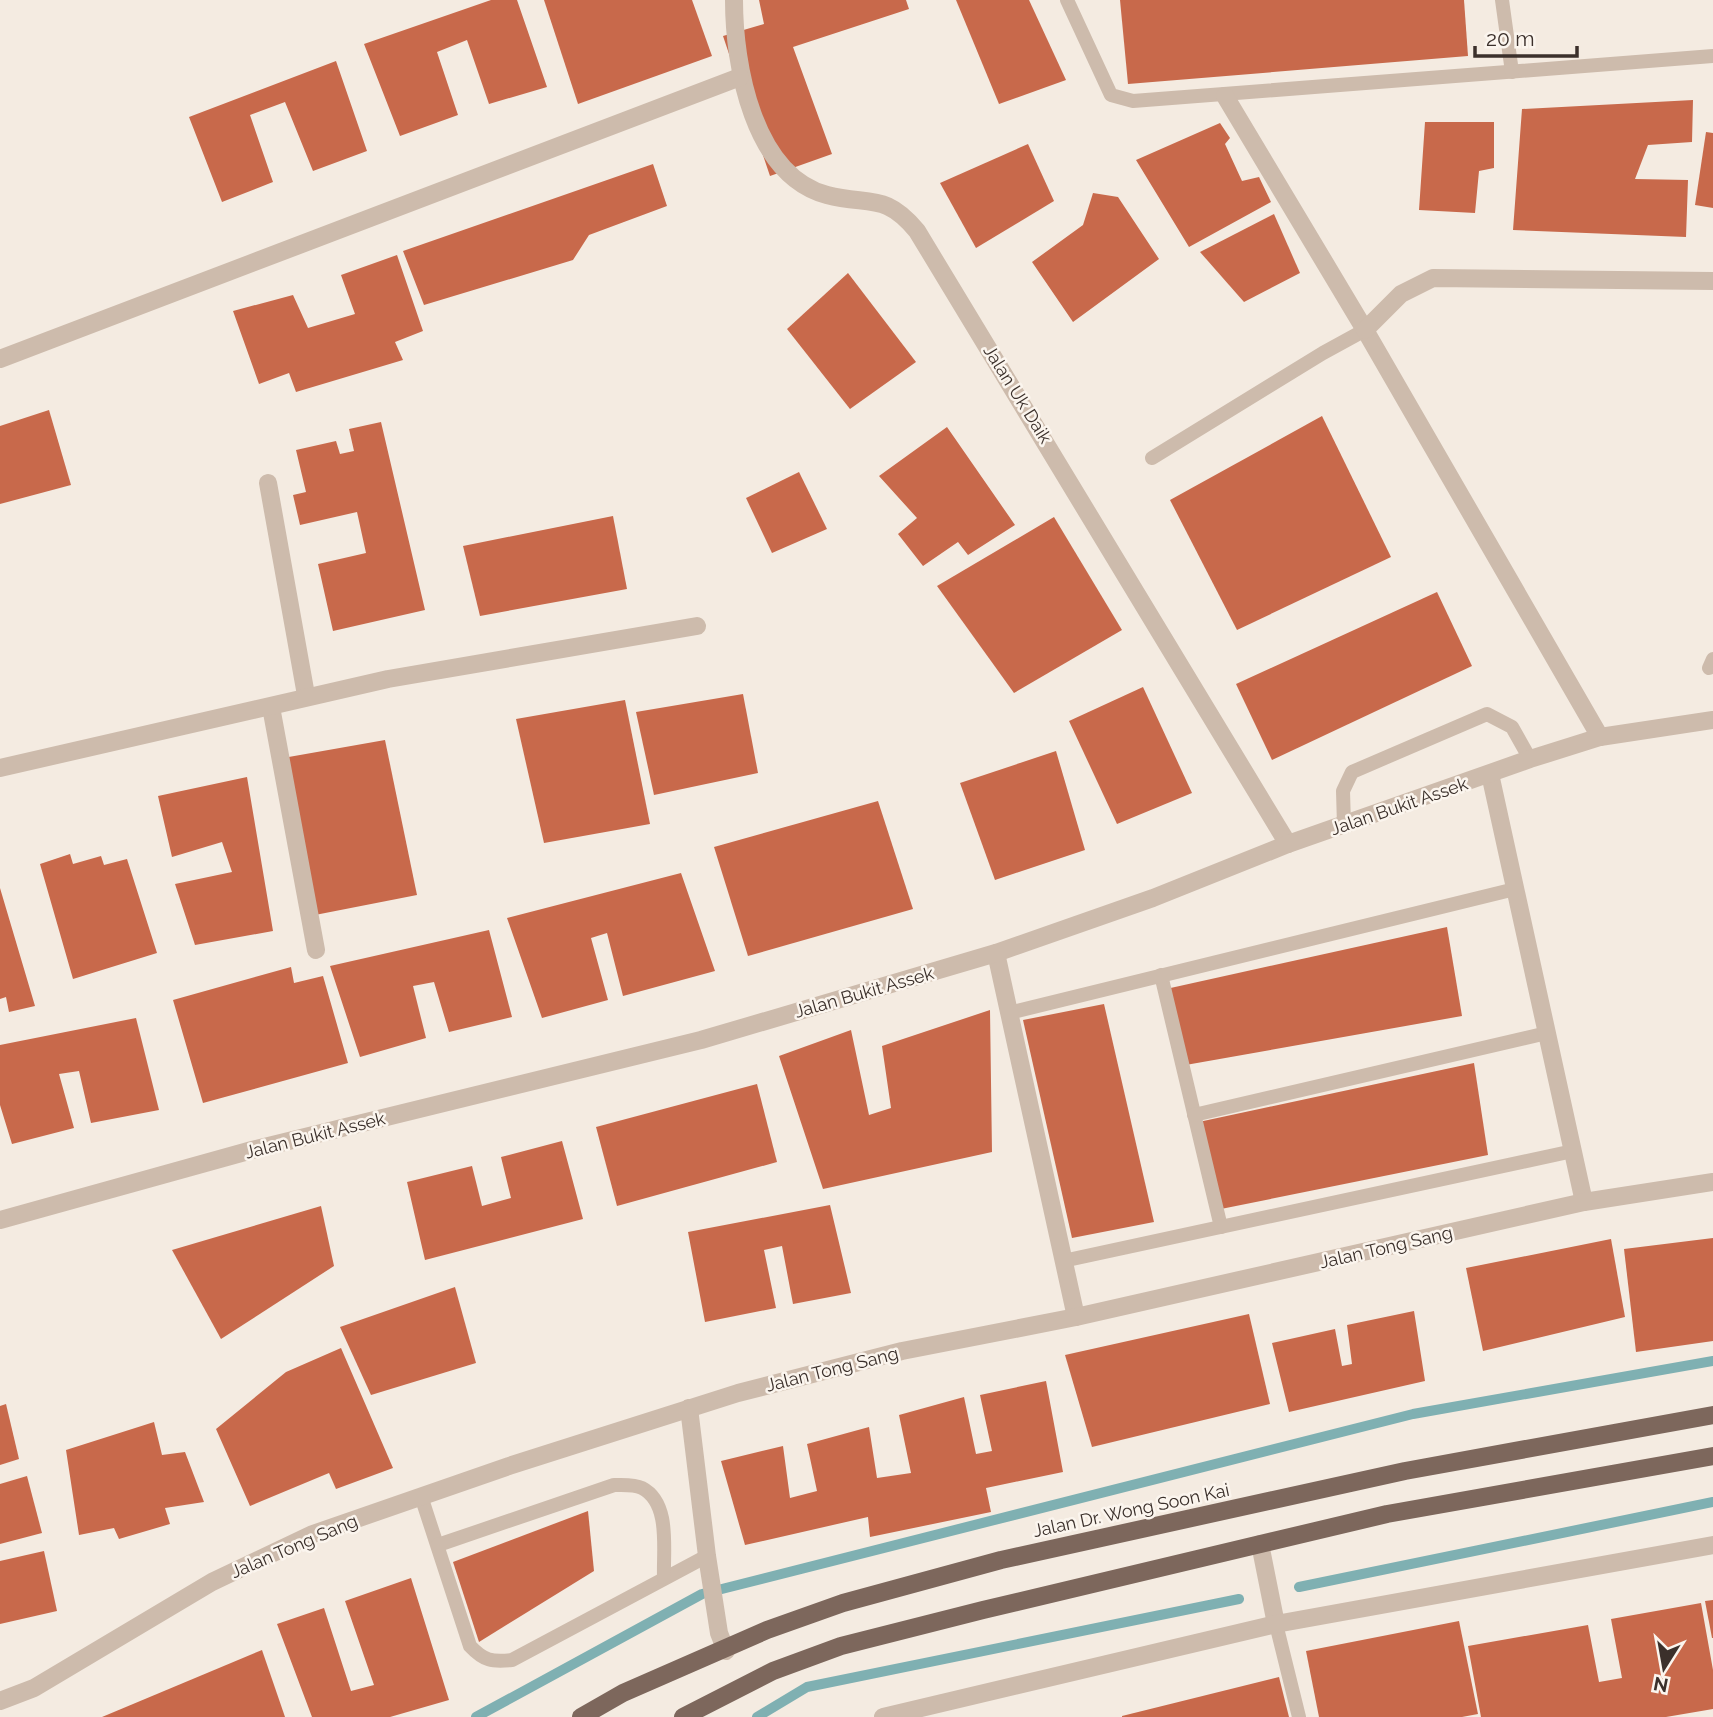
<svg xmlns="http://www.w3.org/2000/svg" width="1713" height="1717" viewBox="0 0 1713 1717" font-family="Raleway,sans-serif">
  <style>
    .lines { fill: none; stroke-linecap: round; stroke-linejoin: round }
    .stream { stroke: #7fb0b2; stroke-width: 10 }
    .building { fill: #c8694b }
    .service { stroke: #cdbbac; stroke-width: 14 }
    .minor { stroke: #cdbbac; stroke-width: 18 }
    .primary { stroke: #7d675c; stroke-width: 18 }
    .labels { text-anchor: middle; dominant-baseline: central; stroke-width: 5; stroke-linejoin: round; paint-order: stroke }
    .street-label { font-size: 18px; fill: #3b302b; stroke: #fbf5ee }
  </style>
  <rect width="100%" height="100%" fill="#f4ebe1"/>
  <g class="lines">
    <g class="stream">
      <path d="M1299,1587L1713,1502"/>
      <path d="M476,1717L702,1594L1413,1414L1713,1361"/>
      <path d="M757,1717L807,1687L1239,1599"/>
    </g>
  </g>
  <g class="building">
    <path d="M491,0H517L547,87L489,104L467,40L437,52L458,115L400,136L364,44Z"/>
    <path d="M544,0H692L712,56L578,104Z"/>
    <path d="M759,0H906L909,9L793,47L832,154L770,176L723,36L764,24Z"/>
    <path d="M956,0H1029L1066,80L999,104Z"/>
    <path d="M1120,0H1464L1468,56L1128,84Z"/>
    <path d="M336,61L367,151L313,171L285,102L250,115L273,182L222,202L189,117Z"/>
    <path d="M1693,100L1692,142L1648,145L1635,179L1688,180L1686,237L1513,230L1522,109Z"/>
    <path d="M1425,122H1494V168L1479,171L1475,213L1419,210Z"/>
    <path d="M1220,123L1230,138L1225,144L1242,181L1259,177L1271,202L1189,247L1136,160Z"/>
    <path d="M1706,132L1713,133V208L1695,205Z"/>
    <path d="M1028,144L1054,201L976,248L940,183Z"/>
    <path d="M653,164L667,206L589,235L573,260L424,305L403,251Z"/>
    <path d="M1093,193L1118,197L1159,259L1073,322L1032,262L1083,225Z"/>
    <path d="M1274,214L1300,273L1244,302L1200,252Z"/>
    <path d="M397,255L423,331L395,342L403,360L296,392L289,373L259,384L233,311L293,295L308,328L355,314L341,275Z"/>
    <path d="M848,273L916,362L850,409L787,329Z"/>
    <path d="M49,410L71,485L0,504V426Z"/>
    <path d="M1322,416L1391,557L1237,630L1170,500Z"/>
    <path d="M381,422L425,610L333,631L318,564L366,553L357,512L300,525L293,495L306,492L296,450L336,441L340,454L354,451L349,429Z"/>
    <path d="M947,427L1015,525L968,555L958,542L923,566L898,534L917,518L879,476Z"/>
    <path d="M799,472L827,529L772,553L746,498Z"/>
    <path d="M613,516L627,589L480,616L463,546Z"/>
    <path d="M1054,517L1122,630L1014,693L937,586Z"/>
    <path d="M1437,592L1472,666L1272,760L1236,684Z"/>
    <path d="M1143,687L1192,793L1117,824L1069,721Z"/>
    <path d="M743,694L758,773L654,795L636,712Z"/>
    <path d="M625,700L650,824L544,843L516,719Z"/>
    <path d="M385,740L417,895L315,915L283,758Z"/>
    <path d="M1056,751L1085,850L995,880L960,783Z"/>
    <path d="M247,777L273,931L195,945L175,884L232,872L222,842L172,857L158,796Z"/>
    <path d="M878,801L913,909L748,956L714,847Z"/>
    <path d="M70,854L73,864L101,856L104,865L127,859L157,953L73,979L40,864Z"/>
    <path d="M681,873L715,971L623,996L607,933L591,938L608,1000L542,1018L507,918Z"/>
    <path d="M0,888L35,1006L9,1012L6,997L0,999Z"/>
    <path d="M1447,927L1462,1016L1180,1066L1166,989Z"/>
    <path d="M489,930L512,1017L449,1032L434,982L413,986L426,1038L360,1057L330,966Z"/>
    <path d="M291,967L294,983L323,976L348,1063L203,1103L173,1000Z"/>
    <path d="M1104,1004L1154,1222L1072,1238L1023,1020Z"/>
    <path d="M990,1010L992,1152L823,1189L779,1056L851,1030L869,1115L891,1108L882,1046Z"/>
    <path d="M136,1018L159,1110L91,1123L79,1071L59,1074L74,1128L12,1144L0,1105V1045Z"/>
    <path d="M1474,1063L1488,1155L1211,1211L1194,1123Z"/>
    <path d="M757,1084L777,1162L617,1206L596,1127Z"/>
    <path d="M562,1141L583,1219L425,1260L407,1182L472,1166L482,1206L511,1198L501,1157Z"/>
    <path d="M830,1205L851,1293L793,1304L782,1246L764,1250L776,1308L705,1322L688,1232Z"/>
    <path d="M321,1206L334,1266L221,1339L172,1250Z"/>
    <path d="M1713,1238V1341L1636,1352L1624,1249Z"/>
    <path d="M1611,1239L1625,1317L1483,1351L1466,1268Z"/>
    <path d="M455,1287L476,1363L371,1395L340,1327Z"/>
    <path d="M1414,1311L1425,1381L1289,1412L1272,1343L1335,1329L1342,1366L1352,1364L1347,1325Z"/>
    <path d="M1249,1314L1270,1404L1092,1447L1065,1355Z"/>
    <path d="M341,1348L393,1468L336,1489L329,1473L250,1506L216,1429L286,1372Z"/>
    <path d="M1046,1381L1063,1472L986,1488L991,1512L870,1537L868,1517L745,1545L721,1461L783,1446L790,1498L817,1491L807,1444L869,1427L877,1478L911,1473L899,1415L964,1397L976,1454L992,1451L980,1395Z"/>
    <path d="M6,1404L19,1459L0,1465V1406Z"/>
    <path d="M154,1422L162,1455L185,1452L204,1502L165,1508L170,1524L119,1539L114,1528L79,1535L66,1450Z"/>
    <path d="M27,1476L42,1533L0,1544V1484Z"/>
    <path d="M588,1511L594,1571L479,1642L453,1562Z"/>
    <path d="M44,1551L57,1611L0,1624V1561Z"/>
    <path d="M411,1578L449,1700L390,1717H312L277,1624L324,1608L351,1691L374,1685L345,1601Z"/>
    <path d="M1713,1600V1638H1712L1705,1601Z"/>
    <path d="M1701,1603L1713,1670V1709L1666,1717H1481L1468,1646L1588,1625L1599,1682L1622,1678L1611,1619Z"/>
    <path d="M1459,1621L1478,1714L1462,1717H1319L1306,1651Z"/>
    <path d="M262,1650L285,1717H102Z"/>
    <path d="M1279,1677L1289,1717H1122V1716Z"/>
  </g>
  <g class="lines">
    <g class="service">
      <path d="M1067,0L1111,95L1133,101L1713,56"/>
      <path d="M1502,0L1512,72"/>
      <path d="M1152,458L1323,353L1365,330"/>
      <path d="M1709,668L1713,659"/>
      <path d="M1344,825L1343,791L1352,772L1487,714L1512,727L1530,759"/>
      <path d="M1161,975L1221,1227"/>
      <path d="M1009,1013L1515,889"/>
      <path d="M1194,1115L1547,1033"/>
      <path d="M1063,1261L1573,1151"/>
      <path d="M421,1496L470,1646C484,1661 492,1662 512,1660L707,1556"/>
      <path d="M438,1545L614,1485C622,1485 634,1484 642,1488C671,1503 663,1550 664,1577"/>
      <path d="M1276,1624L1299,1717"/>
    </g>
    <g class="minor">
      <path d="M734,0C734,65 753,175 827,195C869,206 885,192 917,231L1288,844"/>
      <path d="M1225,96L1365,330L1600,737"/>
      <path d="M1365,330L1401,294L1433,278L1713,281"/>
      <path d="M0,359L740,77"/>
      <path d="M268,483L306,695"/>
      <path d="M271,707L316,950"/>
      <path d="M0,768L388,679L697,626"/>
      <path d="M1490,774L1584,1202"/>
      <path d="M996,953L1076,1317"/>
      <path d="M0,1220L252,1150L701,1040L996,953L1153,898L1288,844L1530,759L1600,737L1713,720"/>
      <path d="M689,1408L707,1556L719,1633L726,1651"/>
      <path d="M1260,1544L1276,1624"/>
      <path d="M0,1701L34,1688L212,1582L313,1534L509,1466L738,1393L902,1351L1076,1317L1584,1202L1713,1182"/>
      <path d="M883,1717L1276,1624L1713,1545"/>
    </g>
    <g class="primary">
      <path d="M581,1717L623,1693L767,1630L843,1603L1001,1560L1405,1471L1713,1415"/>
      <path d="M683,1717L773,1671L841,1646L983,1610L1387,1514L1713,1456"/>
    </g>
  </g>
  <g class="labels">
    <g class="street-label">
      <text transform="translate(1018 394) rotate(58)">Jalan Uk Daik</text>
      <text transform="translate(1399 806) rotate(-19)">Jalan Bukit Assek</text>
      <text transform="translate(864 992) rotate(-16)">Jalan Bukit Assek</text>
      <text transform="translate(315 1135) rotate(-14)">Jalan Bukit Assek</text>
      <text transform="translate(1386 1247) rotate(-13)">Jalan Tong Sang</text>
      <text transform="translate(832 1369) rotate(-14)">Jalan Tong Sang</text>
      <text transform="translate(1131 1510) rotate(-12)">Jalan Dr. Wong Soon Kai</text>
      <text transform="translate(294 1546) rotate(-23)">Jalan Tong Sang</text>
    </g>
  </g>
  <g transform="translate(1664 1668) rotate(191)" stroke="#fbf5ee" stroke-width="5" paint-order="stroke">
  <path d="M0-5L12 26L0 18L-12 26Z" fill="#3b302b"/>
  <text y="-10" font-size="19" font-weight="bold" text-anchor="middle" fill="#3b302b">N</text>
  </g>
  <path d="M1475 46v10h102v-10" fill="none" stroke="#3b302b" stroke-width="3.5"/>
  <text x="1486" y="46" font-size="21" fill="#3b302b" stroke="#fbf5ee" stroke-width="5" paint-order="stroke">20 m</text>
</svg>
